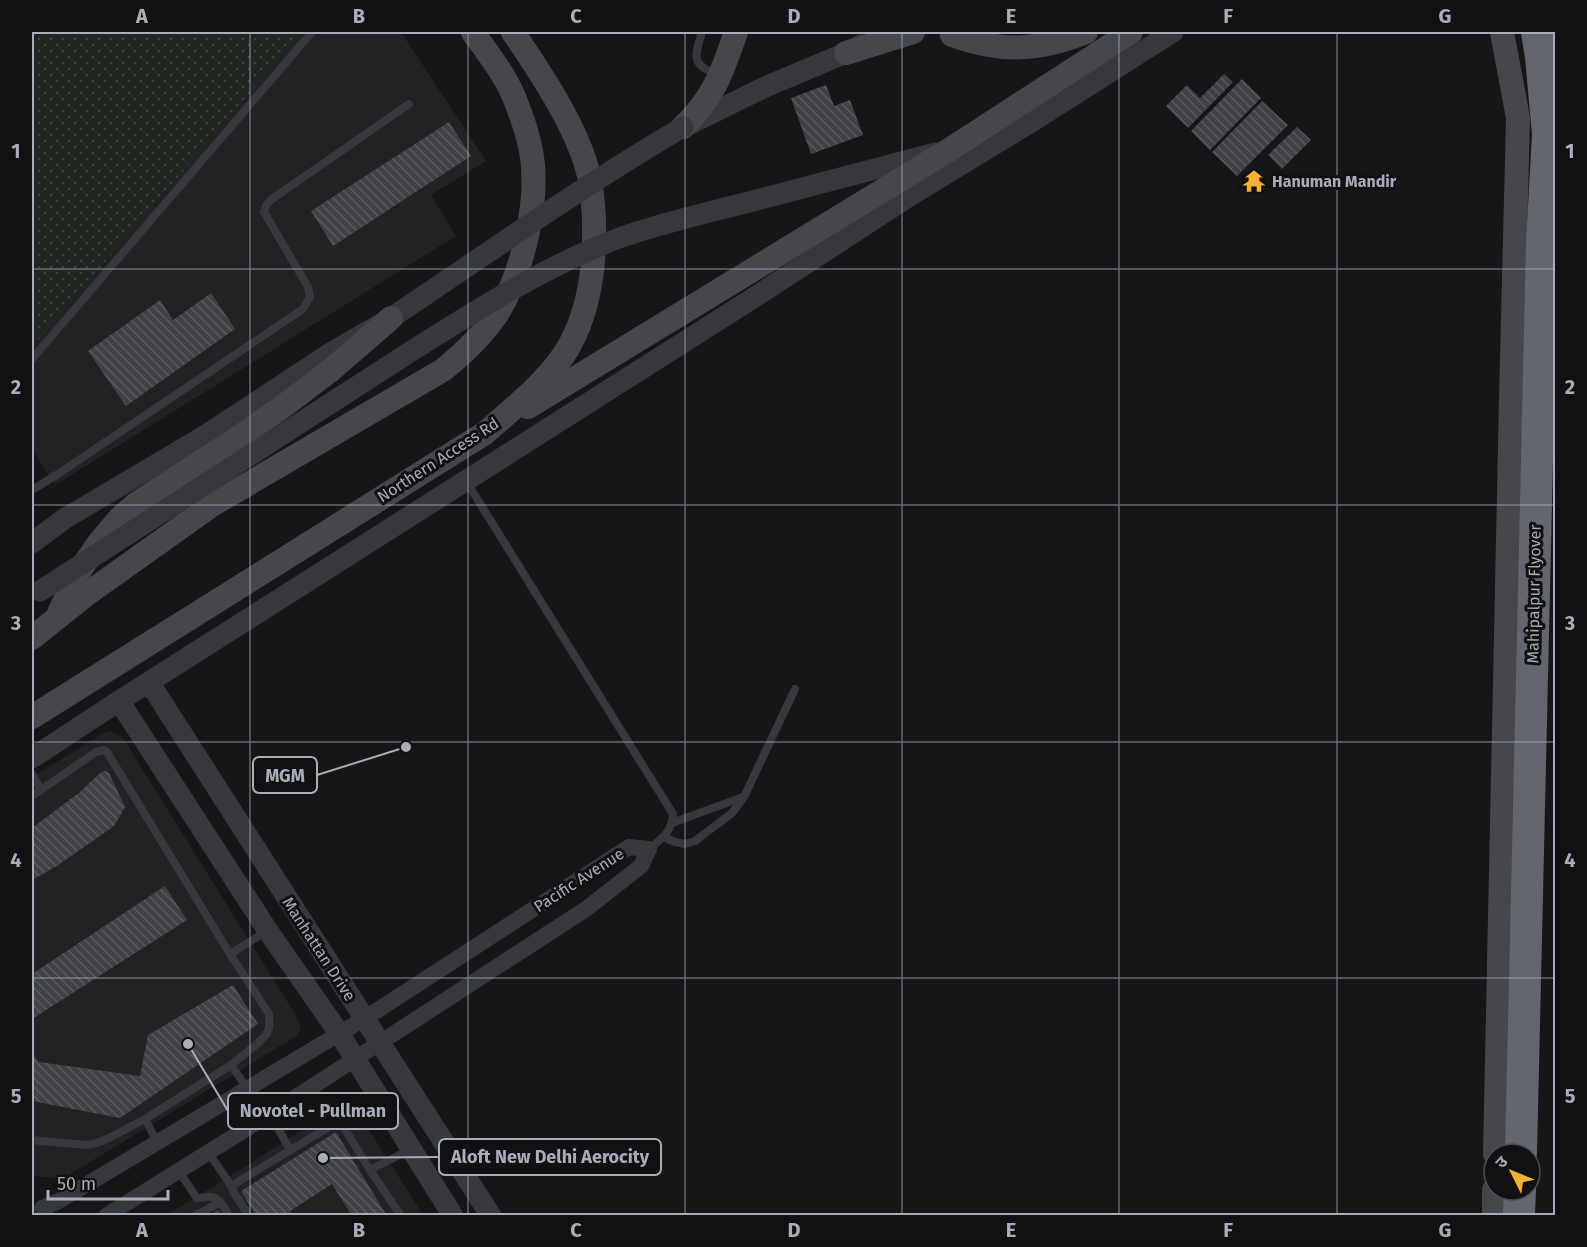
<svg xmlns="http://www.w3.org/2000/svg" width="1587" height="1247" viewBox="0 0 1587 1247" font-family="'Fira Sans','Noto Sans Devanagari',sans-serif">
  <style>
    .built { fill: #222225 }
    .grass { fill: url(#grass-dots) }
    .building { fill: url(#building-back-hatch) }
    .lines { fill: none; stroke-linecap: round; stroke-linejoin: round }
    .service { stroke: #37383d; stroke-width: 8 }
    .minor { stroke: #37383d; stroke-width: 16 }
    .tertiary { stroke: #37383d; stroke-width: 21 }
    .secondary { stroke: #45474d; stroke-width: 24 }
    .motorway { stroke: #63666e; stroke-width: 32 }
    .tertiary-bridge { stroke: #37383d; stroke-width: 21 }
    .grid { fill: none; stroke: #a8adb8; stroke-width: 1.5; stroke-opacity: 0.55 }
    .labels { text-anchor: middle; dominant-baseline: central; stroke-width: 6; stroke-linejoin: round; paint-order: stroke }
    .poi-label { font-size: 16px; font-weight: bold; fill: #a8adb8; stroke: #111113; text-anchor: start }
    .street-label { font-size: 16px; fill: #a8adb8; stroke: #111113 }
    .leader { fill: none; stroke: #a8adb8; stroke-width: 2 }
    .callout-dot { fill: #a8adb8; stroke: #111113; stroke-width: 2 }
    .callout { fill: #111113; stroke: #a8adb8; stroke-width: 2 }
    .callout-label { font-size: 18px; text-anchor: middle; font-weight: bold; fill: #a8adb8 }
    .neatline { fill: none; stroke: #a8adb8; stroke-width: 2 }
    .grid-label { font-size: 20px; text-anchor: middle; font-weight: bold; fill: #a8adb8 }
  </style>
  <defs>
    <pattern id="grass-dots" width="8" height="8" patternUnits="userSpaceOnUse" patternTransform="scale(1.5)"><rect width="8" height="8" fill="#1e261f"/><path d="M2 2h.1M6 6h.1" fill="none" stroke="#3c433d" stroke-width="1.8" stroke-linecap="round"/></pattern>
    <pattern id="building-back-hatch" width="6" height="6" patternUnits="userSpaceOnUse" patternTransform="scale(1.5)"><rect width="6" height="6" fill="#404145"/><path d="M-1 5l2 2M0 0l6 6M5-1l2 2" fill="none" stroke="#595a5e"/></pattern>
  </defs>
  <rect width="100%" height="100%" fill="#161618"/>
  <g class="built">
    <path d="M32,32H401L486,161L431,195L456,236L55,485L32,449Z"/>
    <path d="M110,731L123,738L295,1014L301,1026L298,1035L62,1179L32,1176V777L104,733Z"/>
    <path d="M350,1100L423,1215L165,1216L219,1183Z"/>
  </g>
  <path class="grass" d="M32,32H302L32,347Z"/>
  <g class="building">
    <path d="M1224,74L1233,82L1188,128L1166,106L1187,85L1200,98Z"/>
    <path d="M1242,79L1261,98L1210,150L1191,131Z"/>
    <path d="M826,85L834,106L850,100L863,135L811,154L791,98Z"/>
    <path d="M1262,101L1288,125L1237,176L1212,152Z"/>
    <path d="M449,122L471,156L333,246L311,211Z"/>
    <path d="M1297,127L1311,140L1282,169L1268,155Z"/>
    <path d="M211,293L235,329L126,406L88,351L160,300L173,320Z"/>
    <path d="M105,771L109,773L125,807L114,826L57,866L32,880V828L80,792L100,773Z"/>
    <path d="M165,886L187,920L32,1019V974Z"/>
    <path d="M233,985L258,1024L120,1118L32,1101V1053L39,1062L140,1076L148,1035Z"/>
    <path d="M336,1132L387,1216H352L332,1184L290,1211L292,1216H256L241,1191Z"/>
    <path d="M218,1210L222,1216H209Z"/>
  </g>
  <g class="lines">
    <g class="service">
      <path d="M702,32C695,55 690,66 718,74"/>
      <path d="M32,359L312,32"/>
      <path d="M466,481L673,814C672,832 662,838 649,849"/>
      <path d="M32,490L58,474L303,309L310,297L308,287L264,212L266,205L272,199L409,104"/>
      <path d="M32,774L41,790"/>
      <path d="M32,796L96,752L104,750L107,752L230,954L269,1014V1027L267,1034L257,1044L231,1065L145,1119L109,1138L97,1143L86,1145L32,1140"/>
      <path d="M672,823L743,797"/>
      <path d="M664,837L675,842L685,844L695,841L732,813L744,797L795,689"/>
      <path d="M230,954L267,931"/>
      <path d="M231,1065L247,1088"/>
      <path d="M270,1114L290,1150"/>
      <path d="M145,1119L157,1142"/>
      <path d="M208,1152L232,1187"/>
      <path d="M178,1170L197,1198C202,1198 207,1196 212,1197C221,1199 225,1209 229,1216"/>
      <path d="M370,1170L409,1150"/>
      <path d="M195,1216L220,1202"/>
      <path d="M249,1216L233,1191L232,1187L236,1183L337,1122L343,1126L370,1170L401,1216"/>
    </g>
    <path class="minor" d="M42,1208L59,1201L364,1019L629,847L649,849L641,866L586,909L270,1114L106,1216"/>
    <g class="tertiary">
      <path d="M688,125L765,87L846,53L861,45"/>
      <path d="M745,203L936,153"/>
      <path d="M32,543L64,519L206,435L332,352L391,318L493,249"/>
      <path d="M149,682L491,1216"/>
      <path d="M119,701L268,931L339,1033L453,1216"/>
      <path d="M32,758L119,701L758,295L908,197L1036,119L1173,32"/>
    </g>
    <g class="secondary">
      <path d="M952,35C1001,53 1038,51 1086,32"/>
      <path d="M846,53L913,32"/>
      <path d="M683,127C714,98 723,70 736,32"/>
      <path d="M528,407L949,150L1131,32"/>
      <path d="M59,613L76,576L98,544L119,519L137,503L238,438L285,405L331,370L391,318"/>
      <path d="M32,638L87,594L212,505L443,370C463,354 482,336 497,314C523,273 540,199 531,151C528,135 522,117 516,102C507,77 488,54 473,32"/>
      <path d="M32,717L485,433C512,409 542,386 563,356C582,328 590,295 593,262C595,233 595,204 589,176C578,128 540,72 513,32"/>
      <path d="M1495,1154L1511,399L1518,118L1502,32"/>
      <path d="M1494,1216V1190"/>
    </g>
    <g class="motorway">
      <path d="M1521,1154L1542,243L1548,134L1541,57L1537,32"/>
      <path d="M1519,1216L1520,1190"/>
    </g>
    <g class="tertiary-bridge">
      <path d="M493,249C556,206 618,165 683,127"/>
      <path d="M40,591L410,352C478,309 547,265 622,237C663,223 704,213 745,203"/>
    </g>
  </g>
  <path class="grid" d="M250,32V1216M468,32V1216M685,32V1216M902,32V1216M1119,32V1216M1337,32V1216M32,269H1556M32,505H1556M32,742H1556M32,978H1556"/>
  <defs>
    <g id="temple-bare" transform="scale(1.8)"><path d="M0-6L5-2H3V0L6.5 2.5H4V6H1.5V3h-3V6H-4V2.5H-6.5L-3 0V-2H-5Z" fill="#f2b134" stroke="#111113" stroke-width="2.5" paint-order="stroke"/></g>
  </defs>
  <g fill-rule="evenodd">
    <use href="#temple-bare" x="1254" y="181"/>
  </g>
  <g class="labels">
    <g class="poi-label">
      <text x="1272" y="181">Hanuman Mandir</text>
    </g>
    <g class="street-label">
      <text transform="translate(438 460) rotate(-33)">Northern Access Rd</text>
      <text transform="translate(1534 594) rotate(-89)">Mahipalpur Flyover</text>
      <text transform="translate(579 880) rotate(-33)">Pacific Avenue</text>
      <text transform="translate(319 949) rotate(57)">Manhattan Drive</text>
    </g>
  </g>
  <path class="leader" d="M406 747L317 775M188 1044L228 1111M323 1158L439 1157"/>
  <g class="callout-dot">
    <circle cx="406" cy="747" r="6"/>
    <circle cx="188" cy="1044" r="6"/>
    <circle cx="323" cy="1158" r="6"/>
  </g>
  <g class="callout">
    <rect x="253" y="757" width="64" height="36" rx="6"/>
    <rect x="228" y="1093" width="170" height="36" rx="6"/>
    <rect x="439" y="1139" width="222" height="36" rx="6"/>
  </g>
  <g class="callout-label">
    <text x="285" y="782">MGM</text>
    <text x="313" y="1117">Novotel - Pullman</text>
    <text x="550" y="1163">Aloft New Delhi Aerocity</text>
  </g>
  <rect width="1587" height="1247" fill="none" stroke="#111113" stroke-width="66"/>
  <g transform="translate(1512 1172) rotate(313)"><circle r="28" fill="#111113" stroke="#4d4f55" stroke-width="1.5"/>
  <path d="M0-4.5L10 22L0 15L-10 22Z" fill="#f2b134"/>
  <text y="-9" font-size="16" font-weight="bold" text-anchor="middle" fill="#a8adb8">उ</text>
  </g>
  <path d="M48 1190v9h120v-9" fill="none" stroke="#a8adb8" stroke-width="3"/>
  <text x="57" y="1190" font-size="18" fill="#a8adb8" stroke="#111113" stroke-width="4.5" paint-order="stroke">50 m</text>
  <rect x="33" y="33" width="1521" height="1181" class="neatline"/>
  <g class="grid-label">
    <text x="142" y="23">A</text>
    <text x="359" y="23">B</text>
    <text x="576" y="23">C</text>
    <text x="794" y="23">D</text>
    <text x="1011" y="23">E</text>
    <text x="1228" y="23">F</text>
    <text x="1445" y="23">G</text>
    <text x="16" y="158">1</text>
    <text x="1570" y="158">1</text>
    <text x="16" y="394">2</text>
    <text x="1570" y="394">2</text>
    <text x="16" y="630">3</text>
    <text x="1570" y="630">3</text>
    <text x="16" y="867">4</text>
    <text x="1570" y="867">4</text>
    <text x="16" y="1103">5</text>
    <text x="1570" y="1103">5</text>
    <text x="142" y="1237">A</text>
    <text x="359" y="1237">B</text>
    <text x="576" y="1237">C</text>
    <text x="794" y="1237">D</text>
    <text x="1011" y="1237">E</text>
    <text x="1228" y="1237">F</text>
    <text x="1445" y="1237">G</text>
  </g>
</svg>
